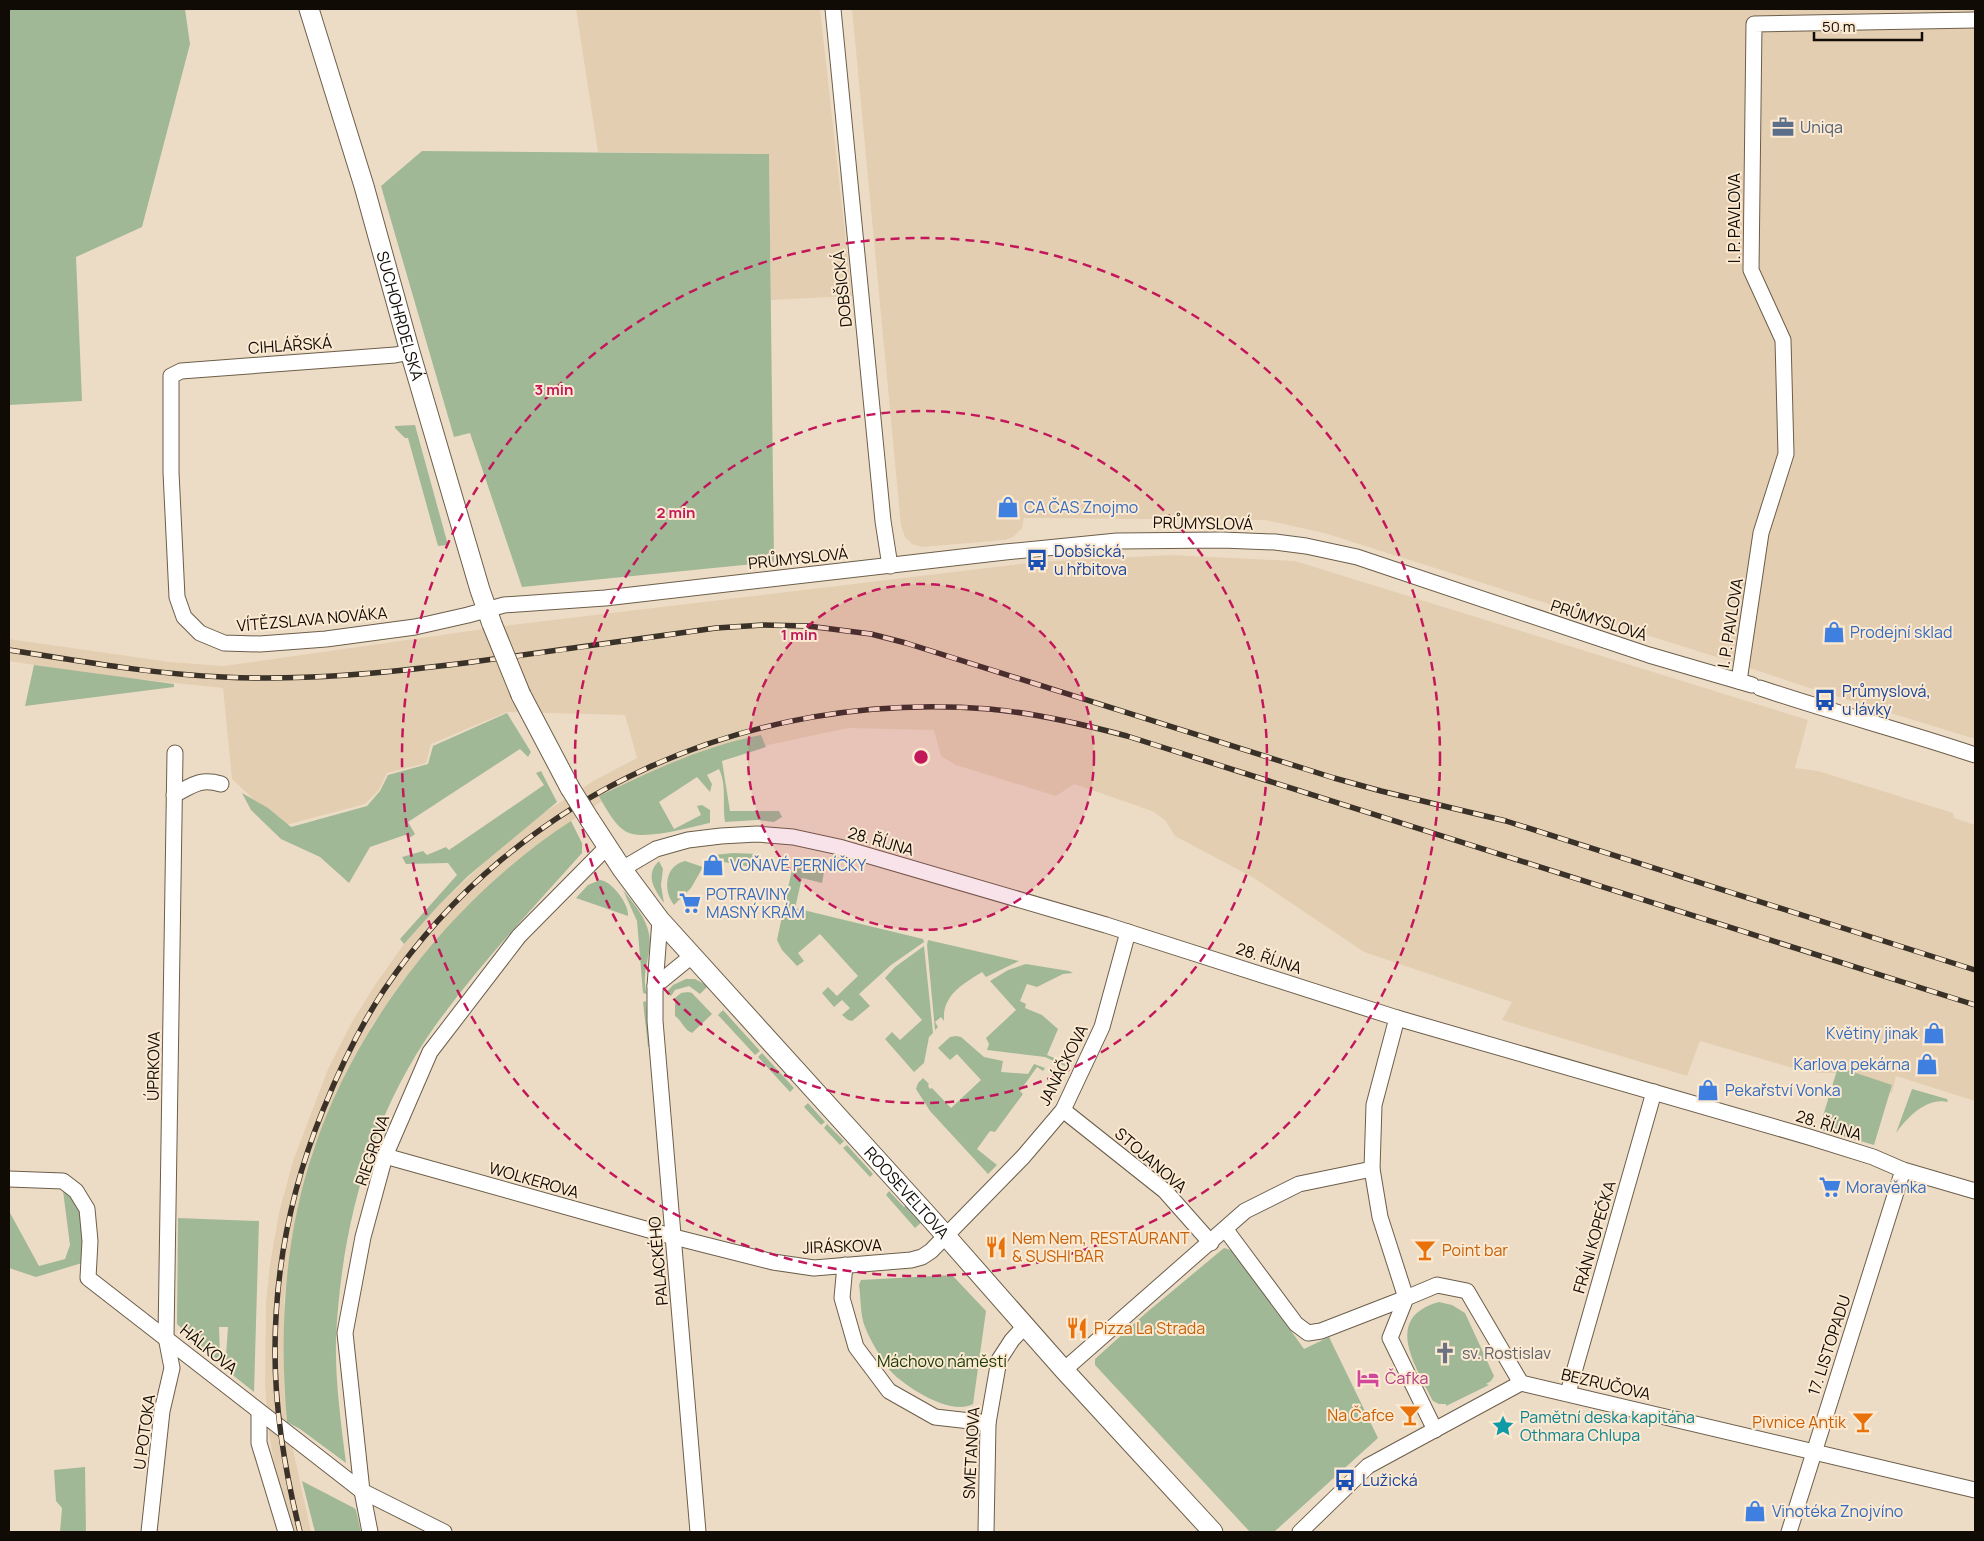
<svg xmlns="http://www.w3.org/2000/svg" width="1984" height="1541" viewBox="0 0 1984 1541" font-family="Manrope,sans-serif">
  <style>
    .built { fill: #e4ceb1 }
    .green { fill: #a1b897 }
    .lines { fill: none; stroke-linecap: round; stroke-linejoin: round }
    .minor-casing { stroke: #6c5e4a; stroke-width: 17 }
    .major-casing { stroke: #6c5e4a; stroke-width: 21 }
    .minor { stroke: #fff; stroke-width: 15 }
    .major { stroke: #fff; stroke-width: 19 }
    .rail-casing { stroke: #3a3228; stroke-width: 5.5 }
    .rail { stroke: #fbe9d2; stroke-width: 4; stroke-dasharray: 11; stroke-linecap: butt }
    .major-bridge-casing { stroke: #6c5e4a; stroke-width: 21; stroke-linecap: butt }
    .major-bridge { stroke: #fff; stroke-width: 19 }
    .ring { fill: none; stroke: #c2185b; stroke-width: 2.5; stroke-dasharray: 9 6 }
    .labels { text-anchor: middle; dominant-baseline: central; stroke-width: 4; stroke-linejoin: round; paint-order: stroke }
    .service-label { font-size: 16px; fill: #4e5e75; stroke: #fbe9d2; text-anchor: start }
    .street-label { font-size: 16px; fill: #100b04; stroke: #fbe9d2 }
    .shop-label { font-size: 16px; fill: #366cbe; stroke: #fbe9d2; text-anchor: start }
    .transit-label { font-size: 16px; fill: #164399; stroke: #fbe9d2; text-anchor: start }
    .food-label { font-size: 16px; fill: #c56008; stroke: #fbe9d2; text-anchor: start }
    .worship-label { font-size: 16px; fill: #5b616d; stroke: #fbe9d2; text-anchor: start }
    .park-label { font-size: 16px; fill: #183800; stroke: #fbe9d2 }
    .hotel-label { font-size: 16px; fill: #b23c85; stroke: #fbe9d2; text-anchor: start }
    .culture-label { font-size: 16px; fill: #0d838f; stroke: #fbe9d2; text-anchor: start }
    .centre { fill: #c2185b; stroke: #fbe9d2; stroke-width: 2.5 }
    .ring-label { font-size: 15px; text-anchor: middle; font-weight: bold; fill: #c2185b; stroke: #fbe9d2; stroke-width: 4; stroke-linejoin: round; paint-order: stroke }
  </style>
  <rect width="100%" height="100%" fill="#eddcc5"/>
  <g class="built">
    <path d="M576,9H820L852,296L771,300L769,154L598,152Z"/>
    <path d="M852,9H1975V739L1803,686L1729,661L1324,533L1265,520L1024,518L1022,528L1013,537L1005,540L922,547L912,544L905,537L901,526Z"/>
    <path d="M1171,555L1295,561L1808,720L1795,768L1818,771L1953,813L1954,818L1975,825V1101L1896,1076L1892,1093L1836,1073H1818L1793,1068L1700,1041L1687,1076L1502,1020L1512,1002L1364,952L1254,878L1175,836L1165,820L1152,811L1074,784L1056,796L956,765L941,756L934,730L848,728L684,763L606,799L571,821L518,861L483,892L454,921L421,958L394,993L372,1026L352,1063L313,1150L297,1215L289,1263L284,1300V1384L287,1422L311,1532H289L274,1464L268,1426L265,1385L266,1302L270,1264L279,1213L293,1161L328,1069L352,1022L375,985L404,944L438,906L504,844L542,814L595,780L637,758L625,715L507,712L431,744L426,763L387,773L379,790L365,804L282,826L232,779L223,688L98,675L9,661V639L170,662L224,666L511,625L1037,562Z"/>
  </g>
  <g class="green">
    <path d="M9,9H185L190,44L142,227L76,257L82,401L9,405Z"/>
    <path d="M422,151L769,154L774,562L522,587L470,433L454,437L381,186Z"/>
    <path d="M415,425L448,545L438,546L408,438H405L395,428V426Z"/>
    <path d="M34,665L174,684V687L25,706Z"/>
    <path d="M507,713L531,752L528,757L520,749L408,822L415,834L411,837L405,835L370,847L349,883L320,857L281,839L251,810L242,793L268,808L291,827L367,806L380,791L388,775L428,764L433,746Z"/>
    <path d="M761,735L766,747L722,761L730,811H779L782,817L774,822L757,820L725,822C722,804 727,785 719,769L707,775L712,784L710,792L697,777L659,802L674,829L701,815L697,806L702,805L710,810V823C691,827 641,842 625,831C614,824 605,807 599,796C651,771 704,746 761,735Z"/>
    <path d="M541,771L557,802L468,876L438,906L404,944L400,939L457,875L448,863L406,864L402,857L423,851L427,855L446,847L449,850L544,785L536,773Z"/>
    <path d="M571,821L582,843V853C531,910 479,965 435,1026C370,1117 341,1229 336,1339C335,1381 341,1422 346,1463L300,1429L287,1422C279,1331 284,1237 314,1149C357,1020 457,895 571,821Z"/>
    <path d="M733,853L759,854L756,868L713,860L714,855Z"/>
    <path d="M794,860L825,867L822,883L802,878L795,908L923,939L924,942L891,965L859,994L870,1006L852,1021L848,1020L842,1015L850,1008L842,1000L834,1007L822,993L828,987L837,996L858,976L820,934L798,953L804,961L797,966L782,950L777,940Z"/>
    <path d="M659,861L663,869L661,885L664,903C655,890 644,875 659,861Z"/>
    <path d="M685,861L703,867L691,888L674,905C663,891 664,866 685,861Z"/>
    <path d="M600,880C612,881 629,904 628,916L576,898L588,885Z"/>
    <path d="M623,890C633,903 646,917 649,934C653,954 640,971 647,994L643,993L637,921Z"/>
    <path d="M928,940L1019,961L986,977L982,972C963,984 942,995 944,1021L941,1017L935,1022L938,1027L935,1030L927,945Z"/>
    <path d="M924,946L933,1033L929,1037L924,1063L914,1072L885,1039L892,1032L900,1040L922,1020L885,978L895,967Z"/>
    <path d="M1026,964L1069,971L1073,973L1063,974L1037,987L1027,984L1020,1001L1026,1004L1025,1008L1042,1015L1058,1029L1047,1055L1067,1063L1065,1066L1045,1057L987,1050L989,1044L986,1038L1016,1010L990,981L1008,970Z"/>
    <path d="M686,979H695L708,986L700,994L689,986L675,990L671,996L666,993L673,985Z"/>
    <path d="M688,992L692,993L712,1014L692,1033C684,1030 682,1021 675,1016V998L681,993Z"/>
    <path d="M646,1001L650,1047H648L643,1002Z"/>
    <path d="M723,1010L760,1051L755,1055L718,1015Z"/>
    <path d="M956,1036L961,1037L984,1057L1003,1061L1001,1072L1028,1074L1034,1064L1045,1068L1043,1071L1037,1067L1020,1091L1023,1094L995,1132L990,1131L977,1149L997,1165L988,1174L930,1111L916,1089L918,1083L923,1078L929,1084L928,1086L930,1089L932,1088L951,1108L981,1080L957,1054L950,1060L938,1048L950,1037Z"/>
    <path d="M762,1053L794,1088L790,1092L758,1057Z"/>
    <path d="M1838,1067L1892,1085L1874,1145L1819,1129Z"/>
    <path d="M1912,1089L1947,1099L1948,1102C1926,1097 1907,1118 1896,1133Z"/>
    <path d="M808,1103L825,1122L821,1125L804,1107Z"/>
    <path d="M827,1124L844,1141L840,1145L824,1128Z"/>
    <path d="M847,1145L873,1174L870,1177L843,1148Z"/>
    <path d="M63,1191H70C91,1217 85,1232 82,1263L36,1277L9,1268V1211L39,1266L65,1259L70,1245Z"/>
    <path d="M889,1191L904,1207L907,1205L923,1221L915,1228L886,1195Z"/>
    <path d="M178,1218L259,1221L254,1392L225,1369L228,1327H219L220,1356L216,1361L177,1324Z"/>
    <path d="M1224,1248L1234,1251L1304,1349L1329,1337L1378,1438L1274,1532H1250L1095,1365V1359L1146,1313Z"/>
    <path d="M952,1275L986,1311L973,1404C951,1417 901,1385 888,1368C881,1358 869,1338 865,1327C860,1315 861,1298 859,1285L861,1280Z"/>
    <path d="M1439,1302L1452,1305L1465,1313L1494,1376L1491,1381L1486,1384L1489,1385L1446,1406V1404H1439L1433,1401C1416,1366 1382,1318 1439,1302Z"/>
    <path d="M85,1467L86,1532H60L62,1508L56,1501L54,1470Z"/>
    <path d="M302,1481L354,1508L356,1510L361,1532H315Z"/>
  </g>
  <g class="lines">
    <g class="minor-casing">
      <g id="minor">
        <path d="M833,9L883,521L890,566"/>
        <path d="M410,352L395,355L181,371L171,376V472L177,597L184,617L200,633L224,643L260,644L326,639L415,627L468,615L504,605L605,598L1005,552L1117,541L1222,540L1275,542L1306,546L1357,557L1649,655L1752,685"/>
        <path d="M1739,681L1761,533L1786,454L1783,340L1751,270L1754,24L1975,20"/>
        <path d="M1760,688C1831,712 1904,731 1975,755"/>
        <path d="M174,795C193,785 200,778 221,784"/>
        <path d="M622,869L656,849L688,840L721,836L757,834L793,837L839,847L1106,925L1397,1018L1809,1137L1873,1157L1903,1170L1975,1191"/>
        <path d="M660,920L655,986V1021L698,1532"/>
        <path d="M655,986L693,955"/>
        <path d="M1063,1110L1165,1191L1211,1243"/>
        <path d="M385,1156L674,1237L773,1262L814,1268L911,1260L922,1257L931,1251L1023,1157L1063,1110L1102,1027L1128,932"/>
        <path d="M9,1179L63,1181L76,1191L87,1209L90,1241L88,1278L362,1491L444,1532"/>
        <path d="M1226,1230L1296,1324L1308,1333L1321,1331L1406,1298L1380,1217L1372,1169L1374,1105L1397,1018"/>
        <path d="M845,1265L842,1298L856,1347L889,1391L935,1417L988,1423"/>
        <path d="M1064,1370L1245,1211L1299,1184L1372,1169"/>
        <path d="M1521,1383L1975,1490"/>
        <path d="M1568,1393L1654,1092"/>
        <path d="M259,1412V1443L286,1532"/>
        <path d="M1435,1430L1390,1338L1406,1298L1437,1285L1467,1291L1521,1383"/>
        <path d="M149,1532L162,1411L172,1368L166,1337L175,753"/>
        <path d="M370,1532L362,1491L345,1333L363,1237L385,1156L430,1052L519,936L607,847"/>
        <path d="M986,1532L988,1423L999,1360L1012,1340L1026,1325"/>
        <path d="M1300,1532L1368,1466L1521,1383"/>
        <path d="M1789,1532L1903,1170"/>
      </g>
    </g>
    <g class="major-casing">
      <g id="major">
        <path id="s1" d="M309,9L364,186L410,352L480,590L492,624"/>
        <path d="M521,695L570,788"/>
        <path id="s2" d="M590,820L622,869L660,920L931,1219L1064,1370L1213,1532"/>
      </g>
    </g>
    <use href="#minor" class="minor"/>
    <use href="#major" class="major"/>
    <g class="rail-casing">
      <g id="rail">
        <path d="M9,650C80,661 151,674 223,677C304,681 385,673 465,663C548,652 632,640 716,628L763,625L808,626L871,634L906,643L1334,778L1381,791L1506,821L1975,970"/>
        <path d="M300,1532C285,1472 275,1413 275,1351C275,1268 292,1186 323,1110C340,1068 359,1028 384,990C518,791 752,690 989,709C1036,713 1082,724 1127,736L1975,1005"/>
      </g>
    </g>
    <use href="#rail" class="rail"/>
    <g class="major-bridge-casing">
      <g id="major-bridge">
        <path d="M492,624L521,695"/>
        <path d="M570,788L590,820"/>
      </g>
    </g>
    <use href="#major-bridge" class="major-bridge"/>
  </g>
  <circle cx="921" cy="757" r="173" fill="#c2185b" fill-opacity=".12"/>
  <g class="ring">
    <circle cx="921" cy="757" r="173"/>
    <circle cx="921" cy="757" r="346"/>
    <circle cx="921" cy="757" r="519"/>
  </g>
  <defs>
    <g id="office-bare" transform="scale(1.725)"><path d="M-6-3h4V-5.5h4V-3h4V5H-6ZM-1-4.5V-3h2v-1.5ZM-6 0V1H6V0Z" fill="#5c6f8a" stroke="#fbe9d2" stroke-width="2.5" paint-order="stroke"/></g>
    <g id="shop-bare" transform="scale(1.725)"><path d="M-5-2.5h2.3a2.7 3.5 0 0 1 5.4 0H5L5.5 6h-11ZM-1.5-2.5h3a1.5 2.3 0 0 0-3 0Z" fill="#3f7fe0" stroke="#fbe9d2" stroke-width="2.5" paint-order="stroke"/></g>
    <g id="bus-bare" transform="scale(1.725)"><path d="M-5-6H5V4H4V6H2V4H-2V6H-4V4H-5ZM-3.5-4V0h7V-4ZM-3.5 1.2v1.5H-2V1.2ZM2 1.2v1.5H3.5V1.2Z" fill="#1a4fb4" stroke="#fbe9d2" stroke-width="2.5" paint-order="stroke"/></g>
    <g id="supermarket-bare" transform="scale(1.725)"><path d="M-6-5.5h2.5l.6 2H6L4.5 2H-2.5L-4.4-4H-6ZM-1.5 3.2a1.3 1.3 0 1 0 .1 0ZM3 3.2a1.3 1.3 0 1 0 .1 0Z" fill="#3f7fe0" stroke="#fbe9d2" stroke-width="2.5" paint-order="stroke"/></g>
    <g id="restaurant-bare" transform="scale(1.725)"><path d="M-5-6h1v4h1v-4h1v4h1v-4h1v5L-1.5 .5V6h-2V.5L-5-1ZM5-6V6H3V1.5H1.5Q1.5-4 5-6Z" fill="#e8710a" stroke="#fbe9d2" stroke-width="2.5" paint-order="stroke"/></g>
    <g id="bar-bare" transform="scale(1.725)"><path d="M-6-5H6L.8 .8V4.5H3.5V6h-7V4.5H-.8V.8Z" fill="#e8710a" stroke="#fbe9d2" stroke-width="2.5" paint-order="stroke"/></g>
    <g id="church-bare" transform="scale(1.725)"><path d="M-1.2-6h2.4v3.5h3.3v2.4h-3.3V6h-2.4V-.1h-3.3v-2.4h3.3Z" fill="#6b7280" stroke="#fbe9d2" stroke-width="2.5" paint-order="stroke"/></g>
    <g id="hotel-bare" transform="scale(1.725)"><path d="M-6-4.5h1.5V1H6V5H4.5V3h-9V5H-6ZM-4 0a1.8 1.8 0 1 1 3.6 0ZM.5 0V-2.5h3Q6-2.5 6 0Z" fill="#d1479c" stroke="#fbe9d2" stroke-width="2.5" paint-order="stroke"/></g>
    <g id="sight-bare" transform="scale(1.725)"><path d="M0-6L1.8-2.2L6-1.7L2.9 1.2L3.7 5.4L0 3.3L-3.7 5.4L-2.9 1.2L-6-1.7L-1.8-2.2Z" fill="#0f9aa8" stroke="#fbe9d2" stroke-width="2.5" paint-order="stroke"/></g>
  </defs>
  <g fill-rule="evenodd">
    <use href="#office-bare" x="1783" y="127"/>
    <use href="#shop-bare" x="1008" y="507"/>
    <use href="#bus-bare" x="1037" y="560"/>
    <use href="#shop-bare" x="1834" y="632"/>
    <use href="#bus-bare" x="1825" y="700"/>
    <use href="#shop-bare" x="713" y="865"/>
    <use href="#supermarket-bare" x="690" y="903"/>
    <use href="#shop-bare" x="1934" y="1033"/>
    <use href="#shop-bare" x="1927" y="1064"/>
    <use href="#shop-bare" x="1708" y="1090"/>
    <use href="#supermarket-bare" x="1830" y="1187"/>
    <use href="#restaurant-bare" x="996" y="1247"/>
    <use href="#bar-bare" x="1425" y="1250"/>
    <use href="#restaurant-bare" x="1077" y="1328"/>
    <use href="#church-bare" x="1445" y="1353"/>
    <use href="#hotel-bare" x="1368" y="1378"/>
    <use href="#bar-bare" x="1410" y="1415"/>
    <use href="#bar-bare" x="1863" y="1422"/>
    <use href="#sight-bare" x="1503" y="1426"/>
    <use href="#bus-bare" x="1345" y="1480"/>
    <use href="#shop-bare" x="1755" y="1511"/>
  </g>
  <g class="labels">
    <g class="service-label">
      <text x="1800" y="127">Uniqa</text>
    </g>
    <g class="street-label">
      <text transform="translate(1734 218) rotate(-90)">I. P. PAVLOVA</text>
      <text transform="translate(842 289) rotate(-96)">DOBŠICKÁ</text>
      <text stroke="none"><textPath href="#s1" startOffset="320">SUCHOHRDELSKÁ</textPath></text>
      <text transform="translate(290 345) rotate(-4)">CIHLÁŘSKÁ</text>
      <text transform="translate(1203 523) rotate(1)">PRŮMYSLOVÁ</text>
      <text transform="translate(798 558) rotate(-6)">PRŮMYSLOVÁ</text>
      <text transform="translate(312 619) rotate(-5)">VÍTĚZSLAVA NOVÁKA</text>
      <text transform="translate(1599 620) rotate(18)">PRŮMYSLOVÁ</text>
      <text transform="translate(1730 623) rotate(-81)">I. P. PAVLOVA</text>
      <text transform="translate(881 841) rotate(16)">28. ŘÍJNA</text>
      <text transform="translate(1269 958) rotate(18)">28. ŘÍJNA</text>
      <text transform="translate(1063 1065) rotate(-63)">JANÁČKOVA</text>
      <text transform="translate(153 1066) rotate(-89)">ÚPRKOVA</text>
      <text transform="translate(1829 1125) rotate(17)">28. ŘÍJNA</text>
      <text transform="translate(372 1150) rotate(-71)">RIEGROVA</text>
      <text transform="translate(1151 1160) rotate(41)">STOJANOVA</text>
      <text transform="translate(534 1180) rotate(16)">WOLKEROVA</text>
      <text stroke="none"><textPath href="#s2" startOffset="490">ROOSEVELTOVA</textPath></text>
      <text transform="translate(1594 1237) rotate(-74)">FRÁNI KOPEČKA</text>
      <text transform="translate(842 1246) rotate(-2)">JIRÁSKOVA</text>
      <text transform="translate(658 1261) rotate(-95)">PALACKÉHO</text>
      <text transform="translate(1829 1345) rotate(-72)">17. LISTOPADU</text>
      <text transform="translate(209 1349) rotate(39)">HÁLKOVA</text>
      <text transform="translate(1606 1384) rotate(13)">BEZRUČOVA</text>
      <text transform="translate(144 1432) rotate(-82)">U POTOKA</text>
      <text transform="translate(971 1453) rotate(-87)">SMETANOVA</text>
    </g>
    <g class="shop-label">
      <text x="1024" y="507">CA ČAS Znojmo</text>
      <text x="1850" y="632">Prodejní sklad</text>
      <text x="730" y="865">VOŇAVÉ PERNÍČKY</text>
      <text x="706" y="894">POTRAVINY<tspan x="706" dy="18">MASNÝ KRÁM</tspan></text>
      <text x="1918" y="1033" text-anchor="end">Květiny jinak</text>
      <text x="1910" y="1064" text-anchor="end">Karlova pekárna</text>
      <text x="1725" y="1090">Pekařství Vonka</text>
      <text x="1846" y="1187">Moravěnka</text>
      <text x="1772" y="1511">Vinotéka Znojvíno</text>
    </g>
    <g class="transit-label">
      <text x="1054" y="551">Dobšická,<tspan x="1054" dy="18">u hřbitova</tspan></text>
      <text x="1842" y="691">Průmyslová,<tspan x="1842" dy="18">u lávky</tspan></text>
      <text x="1362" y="1480">Lužická</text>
    </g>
    <g class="food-label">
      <text x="1012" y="1238">Nem Nem, RESTAURANT<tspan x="1012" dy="18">&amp; SUSHI BAR</tspan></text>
      <text x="1442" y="1250">Point bar</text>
      <text x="1094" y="1328">Pizza La Strada</text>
      <text x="1394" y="1415" text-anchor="end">Na Čafce</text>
      <text x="1846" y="1422" text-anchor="end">Pivnice Antik</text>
    </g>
    <g class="worship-label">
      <text x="1462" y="1353">sv. Rostislav</text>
    </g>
    <g class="park-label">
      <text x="942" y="1361">Máchovo náměstí</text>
    </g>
    <g class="hotel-label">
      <text x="1385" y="1378">Čafka</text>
    </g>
    <g class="culture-label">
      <text x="1520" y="1417">Pamětní deska kapitána<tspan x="1520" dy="18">Othmara Chlupa</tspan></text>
    </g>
  </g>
  <circle cx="921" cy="757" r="8" class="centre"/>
  <g class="ring-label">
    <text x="554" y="395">3 min</text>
    <text x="676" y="518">2 min</text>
    <text x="799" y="640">1 min</text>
  </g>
  <rect width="1984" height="1541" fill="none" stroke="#100b04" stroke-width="20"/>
  <path d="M1814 32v8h108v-8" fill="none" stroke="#100b04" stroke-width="2.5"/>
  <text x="1822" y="32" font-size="15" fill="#100b04" stroke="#fbe9d2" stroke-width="4" paint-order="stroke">50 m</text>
</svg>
